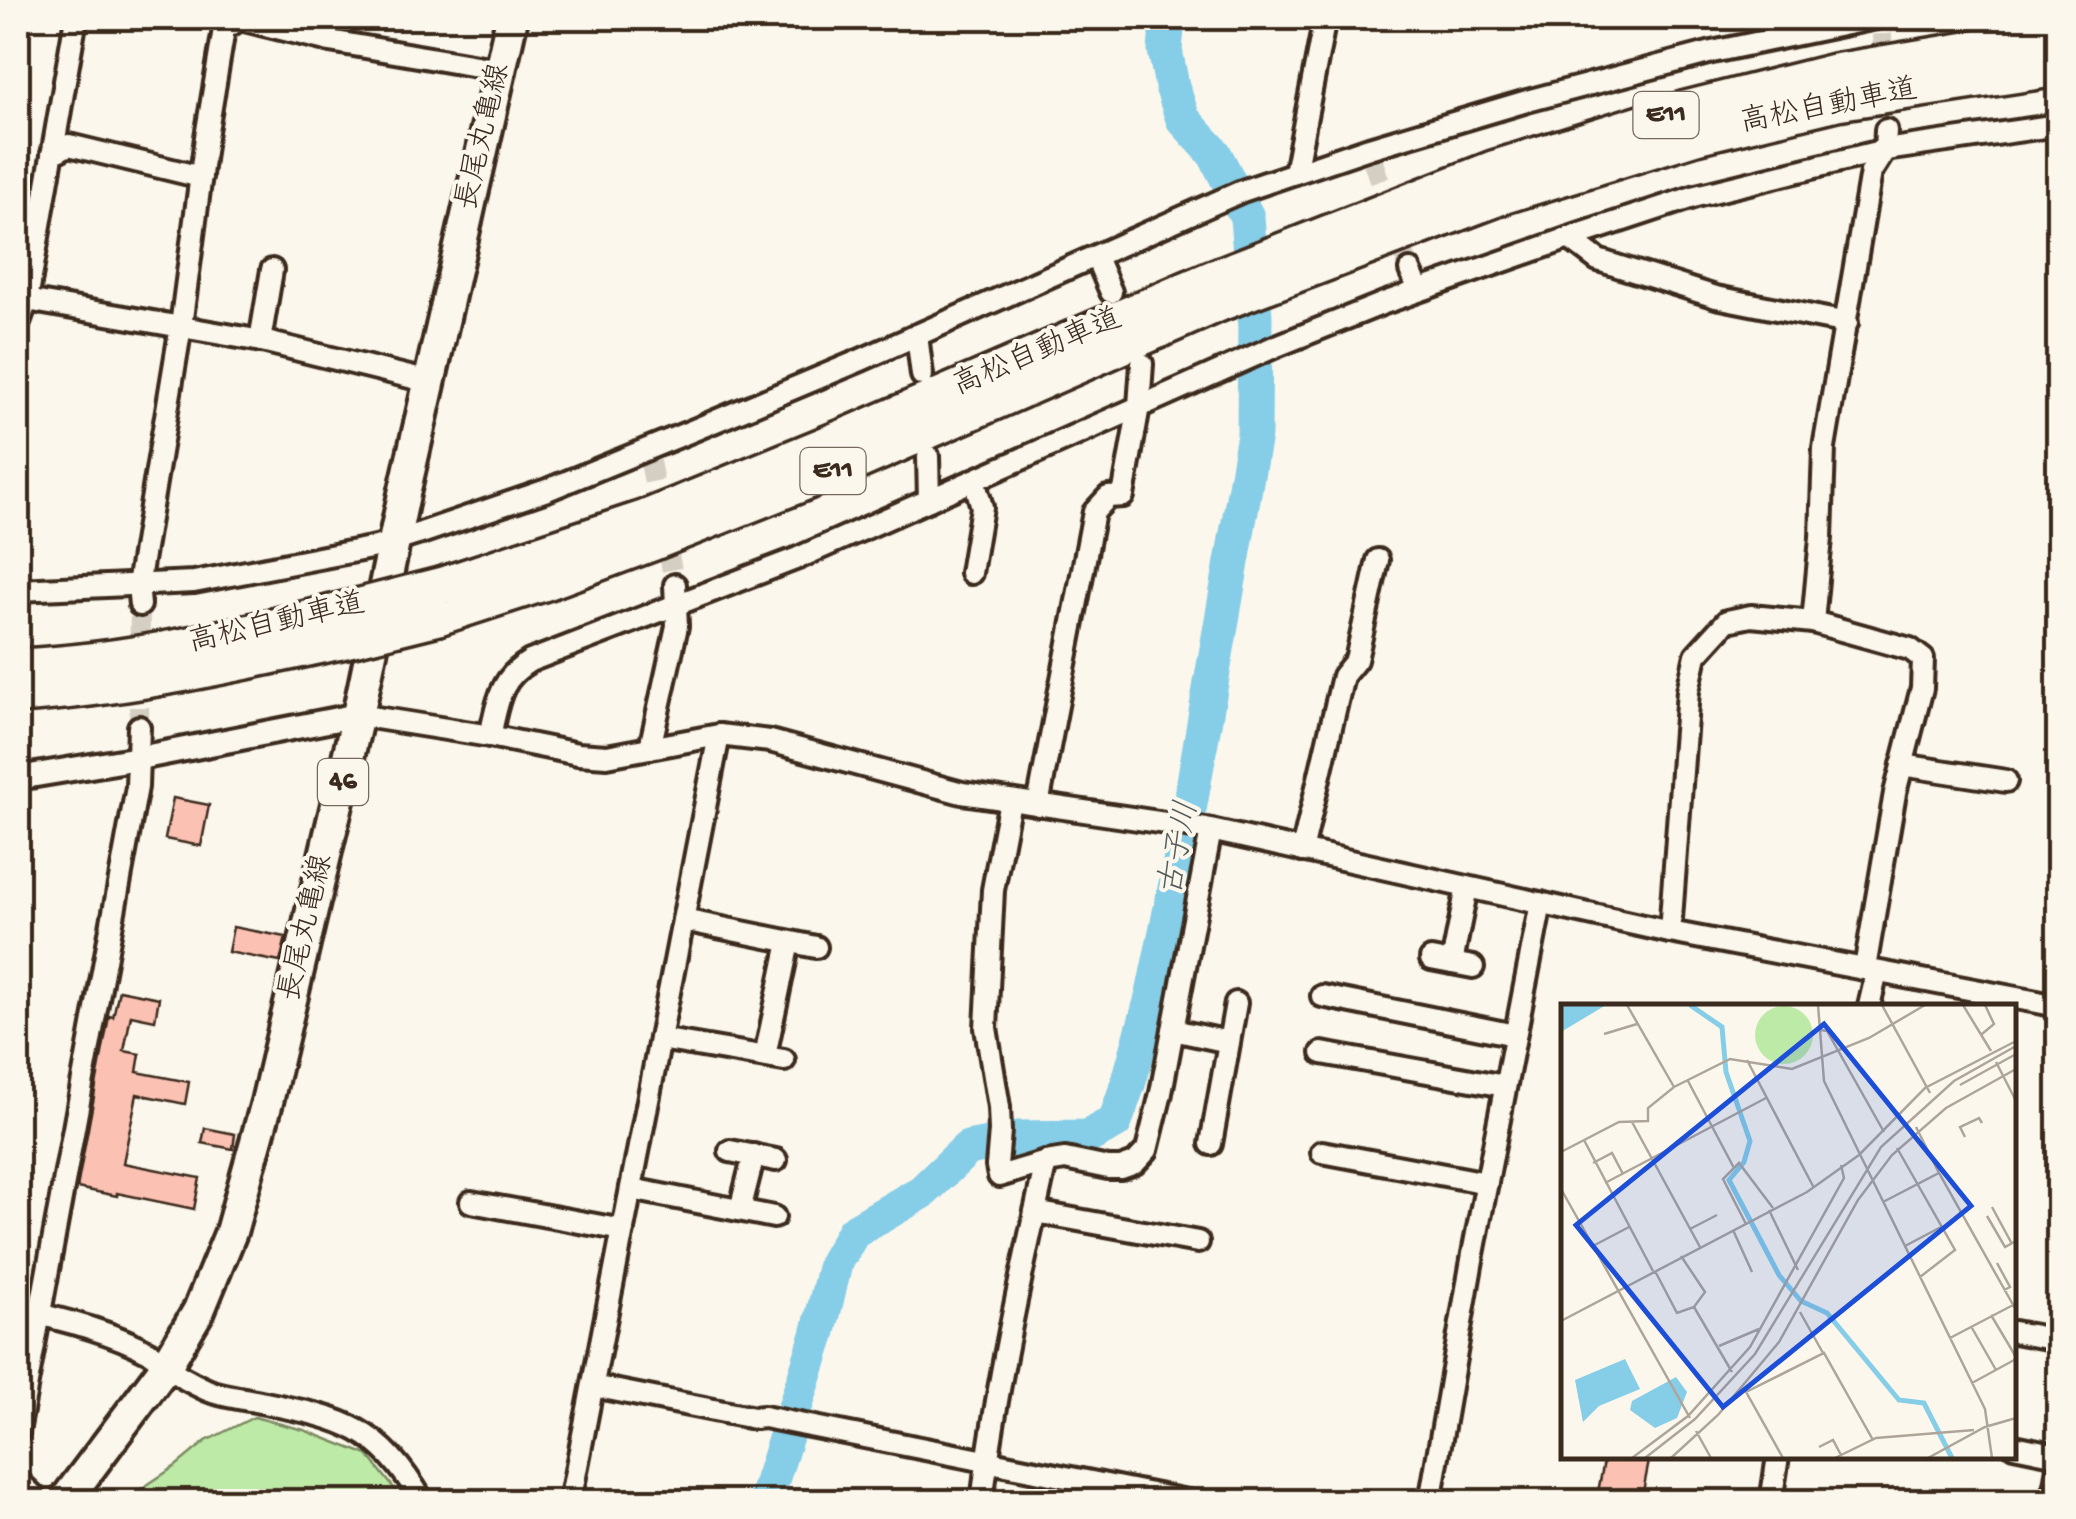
<svg xmlns="http://www.w3.org/2000/svg" width="2076" height="1519" viewBox="0 0 2076 1519" font-family="'Gochi Hand','Klee One',sans-serif">
  <style>
    .green { fill: #bdeaa7; stroke: #7c8a62; stroke-width: 2.5 }
    .lines { fill: none; stroke-linecap: round; stroke-linejoin: round }
    .river { stroke: #86cde7; stroke-width: 35 }
    .building { fill: #fbc1b3; stroke: #3b2a1e; stroke-width: 2.5 }
    .minor-tunnel { stroke: #d5cec3; stroke-width: 20; stroke-dasharray: 20 10; stroke-linecap: butt }
    .minor-casing { stroke: #3b2a1e; stroke-width: 28 }
    .tertiary-casing { stroke: #3b2a1e; stroke-width: 30 }
    .primary-casing { stroke: #3b2a1e; stroke-width: 38 }
    .motorway-casing { stroke: #3b2a1e; stroke-width: 42 }
    .minor { stroke: #fbf7ec; stroke-width: 20 }
    .tertiary { stroke: #fbf7ec; stroke-width: 22 }
    .primary { stroke: #fbf7ec; stroke-width: 30 }
    .motorway { stroke: #fbf7ec; stroke-width: 35 }
    .motorway-bridge-casing { stroke: #3b2a1e; stroke-width: 42; stroke-linecap: butt }
    .motorway-bridge { stroke: #fbf7ec; stroke-width: 35 }
    .labels { text-anchor: middle; dominant-baseline: central; stroke-width: 8; stroke-linejoin: round; paint-order: stroke }
    .shield { fill: #fbf7ec; stroke: #75685c; stroke-width: 2.5 }
    .shield-label { font-size: 28px; font-weight: bold; fill: #3b2a1e }
    .street-label { font-size: 30px; fill: #3b2a1e; stroke: #fbf7ec }
    .water-label { font-size: 32px; font-style: italic; fill: #525b5a; stroke: #fbf7ec }
    .inset-river { fill: none; stroke: #86cde7; stroke-width: 5 }
    .inset-road { fill: none; stroke: #aea59a; stroke-width: 2.5 }
    .view { fill: #1d4ed8; fill-opacity: 0.15; stroke: #1d4ed8; stroke-width: 5 }
    .inset-edge { fill: none; stroke: #3b2a1e; stroke-width: 5 }
  </style>
  <rect width="100%" height="100%" fill="#fbf7ec"/>
  <filter id="ink" filterUnits="userSpaceOnUse"><feTurbulence type="fractalNoise" baseFrequency=".01" numOctaves="2"/><feDisplacementMap in="SourceGraphic" scale="20" xChannelSelector="R" yChannelSelector="G"/><feConvolveMatrix kernelMatrix="1 2 1 2 8 2 1 2 1" color-interpolation-filters="sRGB"/></filter>
  <g filter="url(#ink)">
    <path class="green" d="M254,1417L304,1430L368,1455L404,1501H123L177,1465L206,1441Z"/>
    <g class="lines">
      <path class="river" d="M765,1502L818,1335L835,1264L853,1232L922,1192L968,1148L1019,1138L1087,1137L1115,1122L1129,1081L1153,994L1178,874L1254,435L1255,316L1247,217L1214,153L1183,119L1172,86L1165,50L1168,18"/>
    </g>
    <g class="building">
      <path d="M173,798L209,805L201,846L165,839Z"/>
      <path d="M233,927L286,937L280,962L228,952Z"/>
      <path d="M119,990L159,998L155,1020L131,1015L124,1051L140,1054L137,1072L189,1082L185,1104L137,1094L123,1163L200,1178L194,1209L117,1193V1196L77,1188L109,1016L113,1017Z"/>
      <path d="M205,1128L235,1134L233,1149L202,1143Z"/>
      <path d="M1605,1456H1650L1641,1502H1596Z"/>
    </g>
    <g class="lines">
      <g class="minor-tunnel">
        <path d="M1882,34L1886,130"/>
        <path d="M1373,162L1410,270"/>
        <path d="M650,462L675,585"/>
        <path d="M139,727L140,605"/>
      </g>
      <g class="minor-casing">
        <g id="minor">
          <path d="M76,18L27,300L262,341L430,382"/>
          <path d="M52,154L69,145L201,177"/>
          <path d="M1295,173L1325,18"/>
          <path d="M1569,238L1598,260L1716,297L1847,323"/>
          <path d="M1096,257L1111,292"/>
          <path d="M1410,270L1419,290"/>
          <path d="M18,325L27,300"/>
          <path d="M917,335L922,375"/>
          <path d="M260,341L272,270"/>
          <path d="M928,456L929,500"/>
          <path d="M971,573L982,507L974,480"/>
          <path d="M18,590L194,582L376,547L421,533L547,490L694,430L861,360L1242,191L1369,148L1527,101L1712,52L1876,18"/>
          <path d="M140,605L138,585L181,326L206,137L224,29L240,19L330,41L500,70"/>
          <path d="M1813,622L1821,538L1824,448L1871,172L1885,150L1886,130"/>
          <path d="M358,715L490,736L578,754L607,756L719,735L770,741L962,793L1206,829L1670,932L2058,1006"/>
          <path d="M490,736C498,703 498,680 530,661L798,558L1274,347L1384,303L1569,238L1696,196L1885,150L2058,125"/>
          <path d="M650,748L677,626L675,585"/>
          <path d="M1902,765L2006,781"/>
          <path d="M1038,805L1094,512L1108,497L1123,496L1139,406L1142,364"/>
          <path d="M1302,851L1343,676L1356,660L1378,560"/>
          <path d="M683,920L816,947"/>
          <path d="M1670,932L1688,691L1696,655L1727,621L1751,616L1813,622L1910,649L1923,659L1922,688L1895,793L1865,968"/>
          <path d="M1431,959L1473,967"/>
          <path d="M1452,963L1467,887"/>
          <path d="M1322,996L1515,1035"/>
          <path d="M1869,1006L1877,972"/>
          <path d="M1173,1030L1229,1042"/>
          <path d="M660,1039L784,1060"/>
          <path d="M1322,1053L1505,1086"/>
          <path d="M765,1056L789,942"/>
          <path d="M1211,1144L1236,1003"/>
          <path d="M730,1151L776,1160"/>
          <path d="M1322,1152L1487,1183"/>
          <path d="M1046,1162L1065,1159L1108,1168H1121L1135,1163L1147,1150L1161,1093L1211,830"/>
          <path d="M631,1189L774,1217"/>
          <path d="M471,1202L623,1230"/>
          <path d="M740,1210L754,1155"/>
          <path d="M1035,1212L1198,1242"/>
          <path d="M18,1309C62,1320 108,1330 149,1352C157,1356 160,1362 167,1367C178,1376 194,1384 207,1390C223,1397 243,1398 260,1402C343,1419 377,1424 423,1502"/>
          <path d="M2014,1332L2058,1340"/>
          <path d="M593,1386L754,1418L764,1417L1192,1502"/>
          <path d="M18,1432L137,787L139,727"/>
          <path d="M2014,1446L2058,1455"/>
          <path d="M18,1481L40,1502"/>
          <path d="M570,1502L719,735"/>
          <path d="M982,1502C996,1388 1021,1274 1046,1162L999,1176L997,1166L1000,1131L999,1107L986,1028L993,890L1010,801"/>
          <path d="M1430,1502L1473,1254L1541,903"/>
          <path d="M1771,1502L1778,1456"/>
          <path d="M2052,1502L2058,1468"/>
        </g>
      </g>
      <g class="tertiary-casing">
        <path id="tertiary" d="M18,778L139,758L358,715"/>
      </g>
      <g class="primary-casing">
        <path id="primary" d="M64,1502L166,1366L199,1310L231,1232L267,1102L358,715L404,494L512,18"/>
      </g>
      <g class="motorway-casing">
        <g id="motorway">
          <path d="M443,585L646,518L852,434L1211,279L1493,169L1686,109L1834,72L2058,35"/>
          <path d="M438,617L546,582L654,542L861,460L1220,303L1505,195L1696,136L1837,102L2058,68"/>
          <path d="M18,667C129,662 237,636 345,610"/>
          <path d="M18,695C127,688 234,664 341,641"/>
        </g>
      </g>
      <use href="#minor" class="minor"/>
      <use href="#tertiary" class="tertiary"/>
      <use href="#primary" class="primary"/>
      <use href="#motorway" class="motorway"/>
      <g class="motorway-bridge-casing">
        <g id="motorway-bridge">
          <path d="M345,610L443,585"/>
          <path d="M341,641L438,617"/>
        </g>
      </g>
      <use href="#motorway-bridge" class="motorway-bridge"/>
    </g>
  </g>
  <g class="labels">
    <g class="shield">
      <rect x="1633.5" y="92" width="65" height="46" rx="8"/>
      <rect x="800.5" y="448" width="65" height="46" rx="8"/>
      <rect x="318" y="759" width="50" height="46" rx="8"/>
    </g>
    <g class="shield-label">
      <text x="1666" y="115">E11</text>
      <text x="833" y="471">E11</text>
      <text x="343" y="782">46</text>
    </g>
    <g class="street-label">
      <text transform="translate(1829 108) rotate(-11)">高松自動車道</text>
      <text transform="translate(485 137) rotate(-77)">長尾丸亀線</text>
      <text transform="translate(1038 354) rotate(-23)">高松自動車道</text>
      <text transform="translate(277 625) rotate(-13)">高松自動車道</text>
      <text transform="translate(308 928) rotate(-77)">長尾丸亀線</text>
    </g>
    <g class="water-label">
      <text transform="translate(1181 849) rotate(-79)">古子川</text>
    </g>
  </g>
  <g transform="translate(1561 1004)">
    <rect width="455" height="455" fill="#fbf7ec"/>
    <path d="M194 31a29 29 0 1 1 58 0a29 29 0 1 1-58 0Z" fill="#bdeaa7"/>
    <path d="M0,1H45L0,28ZM64,355L79,385L38,402L22,418L14,376ZM115,373L126,388L116,414L94,424L69,406L71,397Z" fill="#86cde7"/>
    <path class="inset-river" d="M129,1L161,23L165,68L189,137L183,158L168,176L218,271L240,297L266,309L338,396L363,399L391,454"/>
    <path class="inset-road" d="M66,1L113,83M257,1L263,77L424,405L431,454M321,1L369,89M402,1L430,47M259,26L266,27L323,128M43,30L76,20M421,30L433,20L424,1M186,56L253,184M435,58L455,97M127,77L173,164L178,159L212,204M399,81L455,50M71,118L139,243M355,123L378,169M404,133L399,123L418,114L421,119M23,136L92,267M336,144L394,246L359,273M0,148L58,118L87,117V104L113,83L169,55L231,65L308,34L364,1M32,159L51,149L62,170M173,164L162,175L185,220M44,179L205,94M0,185L129,414M322,198L378,169L455,306M431,203L451,240M208,206L237,266M426,212L444,243L455,237M129,225L156,211M172,226L191,268M344,242L380,223M30,243L68,223M436,259L449,283L443,286M94,267L116,309L133,303L144,288L120,252M133,303L171,368M239,308L262,349M430,311L455,353M0,317L246,188L298,151L364,84L455,37M411,324L435,366M389,334L454,300M158,342L198,325M411,379L455,355M184,386L222,454M185,388L263,349L312,436M135,427L150,454M258,443L272,436L280,451M71,454L127,412L189,343L283,174L280,161M84,454L134,415L194,350L320,143L393,77L455,42M110,454L157,411L218,338L297,196L331,151L385,104L455,65M274,454L315,434L413,426M367,454L424,423L455,414"/>
    <path class="view" d="M263,20L410,202L162,403L15,221Z"/>
    <rect width="455" height="455" class="inset-edge"/>
  </g>
  <rect width="2076" height="1519" fill="none" stroke="#fbf7ec" stroke-width="60"/>
  <rect x="30" y="30" width="2016" height="1459" fill="none" stroke="#3b2a1e" stroke-width="4" filter="url(#ink)"/>
</svg>
